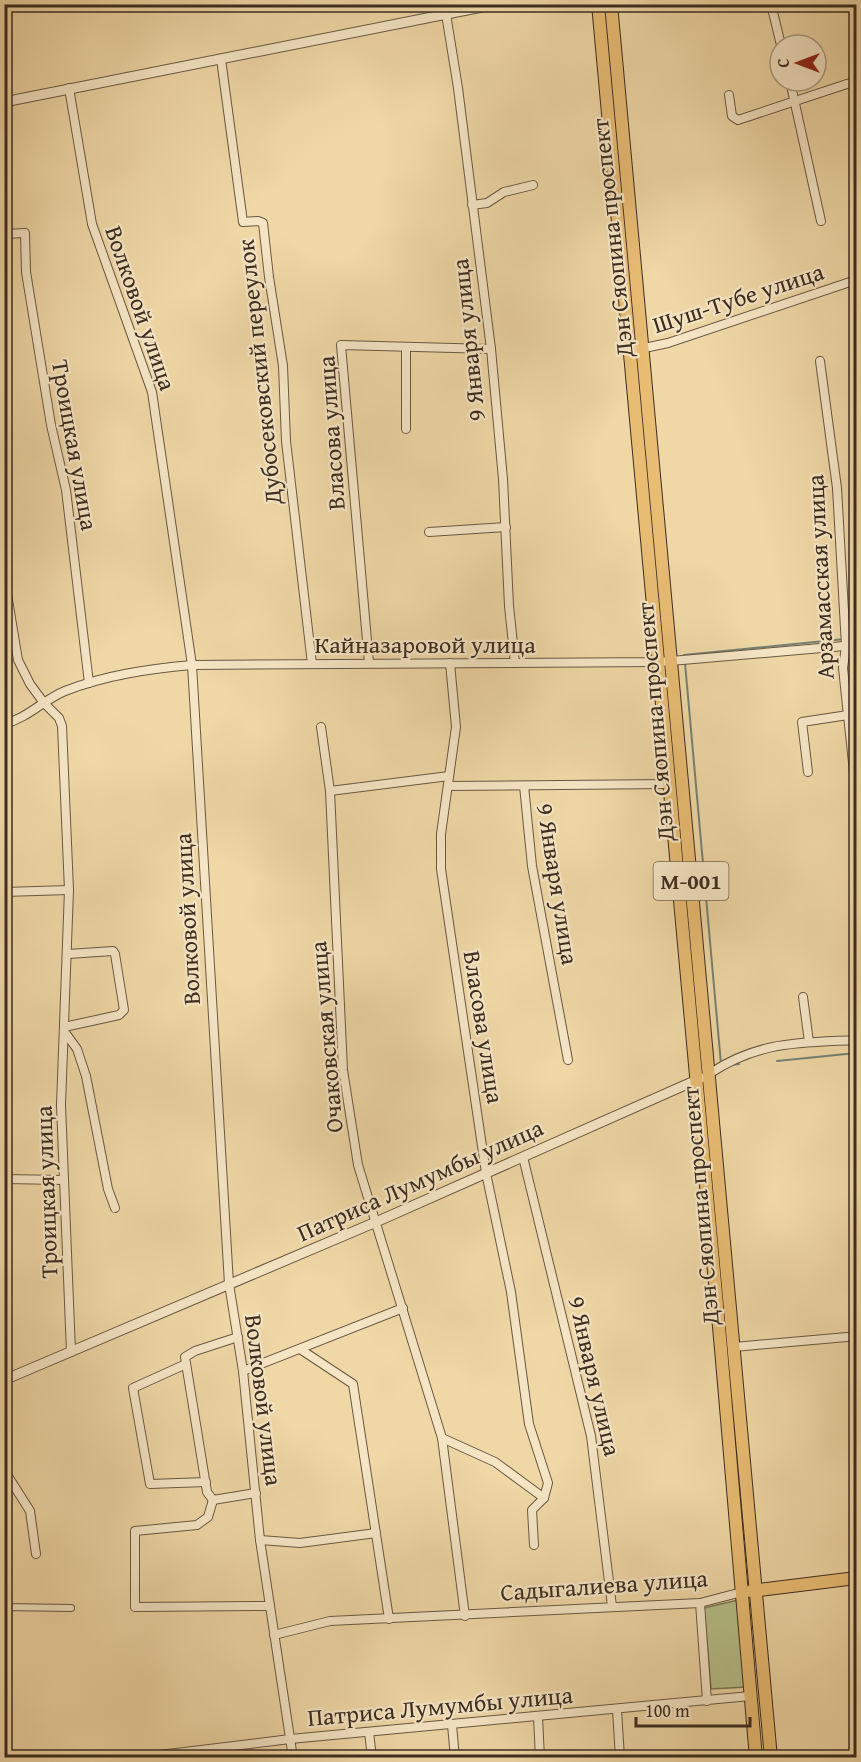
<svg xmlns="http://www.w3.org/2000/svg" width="861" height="1762" viewBox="0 0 861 1762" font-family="'Gentium Book Plus',serif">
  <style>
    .green { fill: #b6bf89; stroke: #797654; stroke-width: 1.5 }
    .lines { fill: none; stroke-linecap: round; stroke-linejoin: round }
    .stream { stroke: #748173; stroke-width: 2 }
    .pedestrian-casing { stroke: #695842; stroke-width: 8 }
    .minor-casing { stroke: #695842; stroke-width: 10 }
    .tertiary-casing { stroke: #695842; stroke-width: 11 }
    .primary-casing { stroke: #3c2d20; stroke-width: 14 }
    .pedestrian { stroke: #f5e5c5; stroke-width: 6 }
    .minor { stroke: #f5e5c5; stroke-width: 8 }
    .tertiary { stroke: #f5e5c5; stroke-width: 9 }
    .primary { stroke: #e8bc73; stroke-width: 12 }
    .labels { text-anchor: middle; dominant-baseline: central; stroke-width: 4.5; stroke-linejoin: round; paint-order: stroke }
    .shield { fill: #f5e5c5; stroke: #746452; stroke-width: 1.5 }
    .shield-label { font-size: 22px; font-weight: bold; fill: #3c2d20 }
    .street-label { font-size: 24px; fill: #3c2d20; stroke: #f5e5c5 }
  </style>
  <rect width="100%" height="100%" fill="#efd7a6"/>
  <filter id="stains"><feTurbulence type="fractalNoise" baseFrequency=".00333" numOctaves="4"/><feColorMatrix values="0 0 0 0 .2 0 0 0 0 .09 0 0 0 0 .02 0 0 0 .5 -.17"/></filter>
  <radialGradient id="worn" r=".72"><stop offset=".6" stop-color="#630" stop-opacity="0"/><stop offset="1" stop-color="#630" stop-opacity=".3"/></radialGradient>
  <path class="green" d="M738,1600L747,1687L711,1689L704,1608Z"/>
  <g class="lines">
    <g class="stream">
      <path d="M855,648L856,660"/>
      <path d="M684,657V655L855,638V642"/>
      <path d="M685,663L721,1064"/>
      <path d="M777,1061L856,1053"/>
      <path d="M730,1065L739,1064"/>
    </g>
    <g class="pedestrian-casing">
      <path id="pedestrian" d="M4,1607L71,1608"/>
    </g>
    <g class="minor-casing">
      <g id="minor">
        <path d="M771,4L781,45"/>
        <path d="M446,14L458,88L491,349L503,479L509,606L515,663"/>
        <path d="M221,59L243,222L258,221L263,223L269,277L283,366L286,441L312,664"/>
        <path d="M790,81L821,221"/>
        <path d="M69,88L92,224L152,392L192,665L229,1284L243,1371L260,1540L293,1758"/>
        <path d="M729,95L732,116L738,120L856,81"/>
        <path d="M472,205L487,203L504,192L533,185"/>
        <path d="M4,234L25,233L26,272L51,425L66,490L89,683"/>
        <path d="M630,351L668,343L856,280"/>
        <path d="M820,361L837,488L846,646L843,668L856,791"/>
        <path d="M406,429V348"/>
        <path d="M429,532L506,527"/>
        <path d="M4,576L18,660L30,684L44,703L59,718L62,726L69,890L61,1105L71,1352"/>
        <path d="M369,663L341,345L491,349"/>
        <path d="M450,663L456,727L441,834V869L486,1173L511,1292L529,1424L548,1483L544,1498L532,1510L534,1545"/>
        <path d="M4,724C28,718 43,700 65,691C106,675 148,669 192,665L659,662L856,645"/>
        <path d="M321,727L330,791L343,1070L358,1165L442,1438L465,1616"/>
        <path d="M808,772L802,722L848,715"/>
        <path d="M448,786L669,784"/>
        <path d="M524,786L532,866L568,1060"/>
        <path d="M330,791L449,776"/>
        <path d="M4,892L69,890"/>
        <path d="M803,997L809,1042"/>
        <path d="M64,1027L119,1015L124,1010L115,954L113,951L68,954"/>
        <path d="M64,1031L77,1049L86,1076L108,1189L115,1208"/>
        <path d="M709,1074C758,1041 799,1043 856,1040"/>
        <path d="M523,1157L591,1436L612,1606"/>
        <path d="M4,1179L63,1180"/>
        <path d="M238,1337L195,1351L185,1357L207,1492L213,1500L256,1493"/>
        <path d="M734,1347L847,1337"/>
        <path d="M300,1349L353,1384L389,1619"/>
        <path d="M186,1364L133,1388L150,1484L206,1482"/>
        <path d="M243,1371L403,1308"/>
        <path d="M442,1438L495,1462L544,1498"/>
        <path d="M4,1470L30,1511L36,1554"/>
        <path d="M213,1500L208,1517L197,1525L135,1531V1607L270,1606"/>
        <path d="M260,1540L300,1543L376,1533"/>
        <path d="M700,1603L707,1701"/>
        <path d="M274,1635L330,1621L700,1603L742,1592"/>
        <path d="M617,1710L620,1758"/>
        <path d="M538,1717L540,1758"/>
        <path d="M452,1725L455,1758"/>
        <path d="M369,1732L372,1758"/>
        <path d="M135,1758L290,1739L750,1696"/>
      </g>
    </g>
    <g class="tertiary-casing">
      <g id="tertiary">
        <path d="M4,102L497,4"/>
        <path d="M4,1380L376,1222L701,1078"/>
      </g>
    </g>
    <g class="primary-casing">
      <g id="primary">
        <path d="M598,4L721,1349L756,1758"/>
        <path d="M611,4C665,589 717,1173 771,1758"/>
        <path d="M751,1591L856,1578"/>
      </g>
    </g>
    <use href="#pedestrian" class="pedestrian"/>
    <use href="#minor" class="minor"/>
    <use href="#tertiary" class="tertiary"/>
    <use href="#primary" class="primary"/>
  </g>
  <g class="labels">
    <rect class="shield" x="653.5" y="862" width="75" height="38" rx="4.5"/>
    <g class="shield-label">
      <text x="691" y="881">M-001</text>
    </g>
    <g class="street-label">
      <text transform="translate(612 238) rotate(-96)">Дэн Сяопина проспект</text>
      <text transform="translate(738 298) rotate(-18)">Шуш-Тубе улица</text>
      <text transform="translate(141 308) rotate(71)">Волковой улица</text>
      <text transform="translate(468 340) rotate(-96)">9 Января улица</text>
      <text transform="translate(259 372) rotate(-96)">Дубосековский переулок</text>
      <text transform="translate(331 433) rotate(-94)">Власова улица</text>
      <text transform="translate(75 445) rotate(80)">Троицкая улица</text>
      <text transform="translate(820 577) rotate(-93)">Арзамасская улица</text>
      <text x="425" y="644">Кайназаровой улица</text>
      <text transform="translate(655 722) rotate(-95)">Дэн Сяопина проспект</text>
      <text transform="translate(558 884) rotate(81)">9 Января улица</text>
      <text transform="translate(187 919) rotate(-93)">Волковой улица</text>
      <text transform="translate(484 1027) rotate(81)">Власова улица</text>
      <text transform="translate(326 1037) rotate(-95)">Очаковская улица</text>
      <text transform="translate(420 1180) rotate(-24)">Патриса Лумумбы улица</text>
      <text transform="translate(46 1192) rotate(-92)">Троицкая улица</text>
      <text transform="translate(700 1206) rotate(-95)">Дэн Сяопина проспект</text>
      <text transform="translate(595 1376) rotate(77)">9 Января улица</text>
      <text transform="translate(264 1400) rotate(83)">Волковой улица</text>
      <text transform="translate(604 1585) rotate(-4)">Садыгалиева улица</text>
      <text transform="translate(440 1706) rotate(-5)">Патриса Лумумбы улица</text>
    </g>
  </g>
  <rect width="861" height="1762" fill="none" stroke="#efd7a6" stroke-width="24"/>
  <rect x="6" y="6" width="849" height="1750" fill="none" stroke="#3c2d20" stroke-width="3"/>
  <rect x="12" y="12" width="837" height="1738" fill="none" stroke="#3c2d20" stroke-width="1.5"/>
  <g transform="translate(798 63) rotate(270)"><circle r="28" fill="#f5e5c5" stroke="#ab9b83" stroke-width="1.5"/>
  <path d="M0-4.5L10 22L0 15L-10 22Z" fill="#8f2418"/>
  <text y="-9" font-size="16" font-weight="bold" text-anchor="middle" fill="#3c2d20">С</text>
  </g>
  <path d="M636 1717v9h114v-9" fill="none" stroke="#3c2d20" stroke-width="3"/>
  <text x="645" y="1717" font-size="18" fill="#3c2d20" stroke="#f5e5c5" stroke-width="4.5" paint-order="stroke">100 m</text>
  <rect width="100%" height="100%" filter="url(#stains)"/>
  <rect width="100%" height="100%" fill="url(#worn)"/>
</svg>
